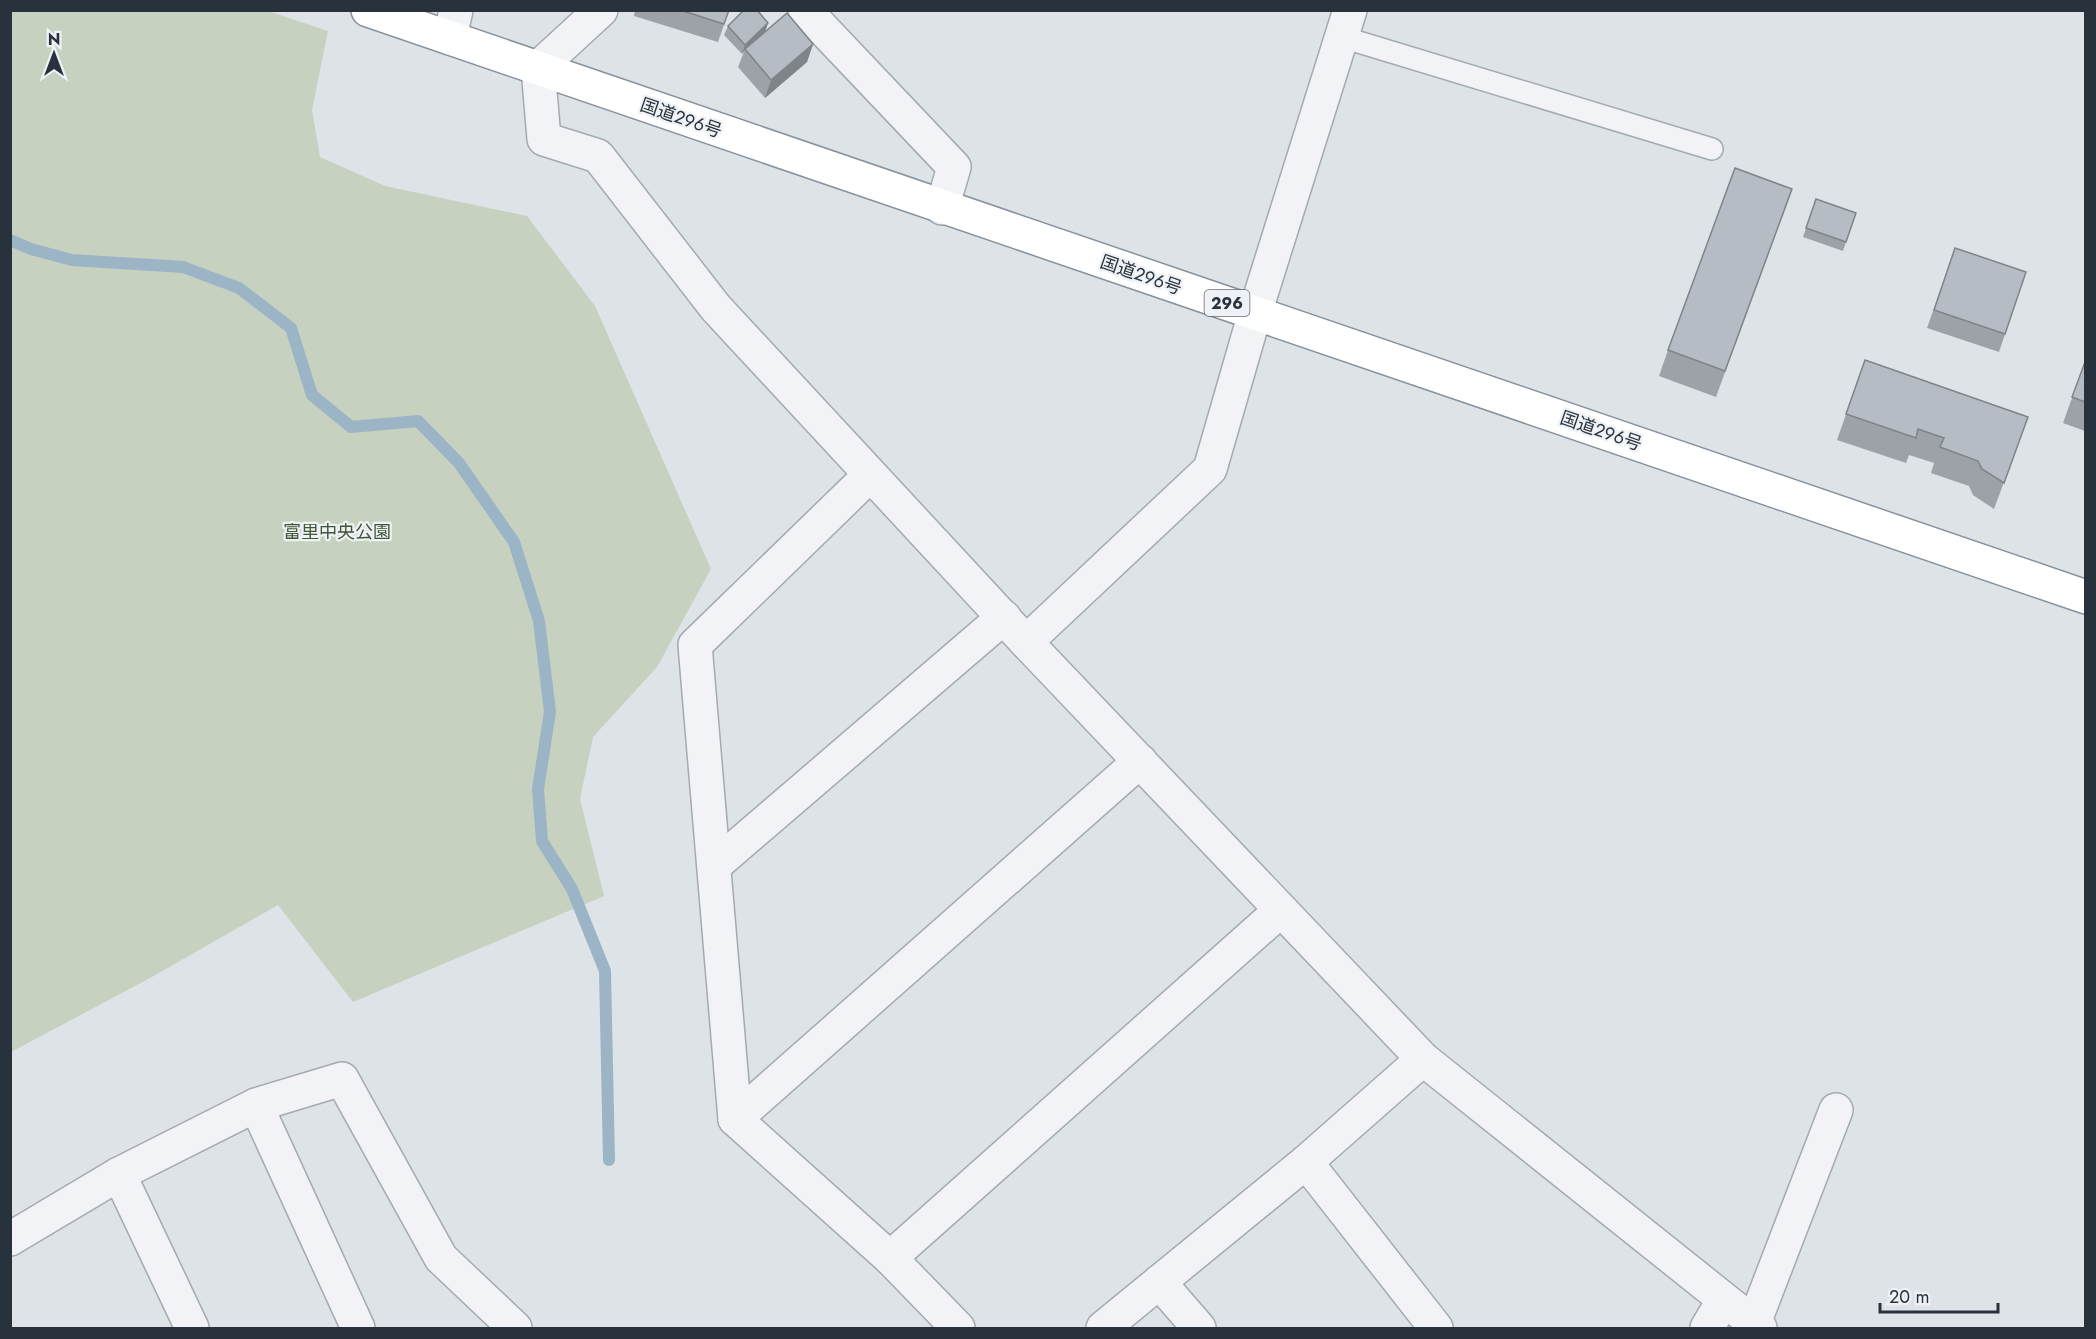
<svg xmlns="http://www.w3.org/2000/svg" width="2096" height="1339" viewBox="0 0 2096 1339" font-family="Jost,'Noto Sans JP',sans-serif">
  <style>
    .green { fill: #c6d1c0 }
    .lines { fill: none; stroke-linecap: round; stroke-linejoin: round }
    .stream { stroke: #9bb4c6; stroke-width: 12 }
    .lane-casing { stroke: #a4aab1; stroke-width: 24 }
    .street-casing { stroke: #a4aab1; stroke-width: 36 }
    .highway-casing { stroke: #87929d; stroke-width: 36 }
    .lane { stroke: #f1f3f6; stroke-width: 21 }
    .street { stroke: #f1f3f6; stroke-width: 33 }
    .highway { stroke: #fff; stroke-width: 33 }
    .wall { fill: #9da2a9 }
    .shaded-wall { fill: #7f8489 }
    .building { fill: #b6bcc4; stroke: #7f8489; stroke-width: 1.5 }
    .labels { text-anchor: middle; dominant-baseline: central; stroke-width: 4.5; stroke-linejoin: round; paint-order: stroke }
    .shield { fill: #eef1f5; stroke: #636b74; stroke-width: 1.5 }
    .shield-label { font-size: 16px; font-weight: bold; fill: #28323d }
    .street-label { font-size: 18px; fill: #28323d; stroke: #eef1f5 }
    .park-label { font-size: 18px; fill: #405836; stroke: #eef1f5 }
  </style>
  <rect width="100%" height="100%" fill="#dee3e7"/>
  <path class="green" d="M11,10L268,11L328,31L312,110L320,157L385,186L527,216L595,306L711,569L657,667L593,737L580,799L604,896L353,1002L278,905L152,977L11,1052Z"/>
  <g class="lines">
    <path class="stream" d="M10,240L31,249L72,260L183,267L239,288L291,328L312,395L351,427L418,421L459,463L514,542L539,621L550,712L538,789L542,841L572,889L605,971L609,1160"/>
    <g class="lane-casing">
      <path id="lane" d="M1342,37L1712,149"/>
    </g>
    <g class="street-casing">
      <g id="street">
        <path d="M601,10L538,68L544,139L598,156L716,308L1026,642L1423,1059L1760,1328"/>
        <path d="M805,10L954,167L942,208"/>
        <path d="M450,38L456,10"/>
        <path d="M870,475L695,645L735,1119L890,1258L958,1328"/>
        <path d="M1026,642L1210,469L1255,313L1350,10"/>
        <path d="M714,866L1004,617"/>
        <path d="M256,1105L358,1328"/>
        <path d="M735,1119L1140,761"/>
        <path d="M1306,1162L1436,1328"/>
        <path d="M119,1174L192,1328"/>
        <path d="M10,1239L119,1174L256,1105L342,1079L441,1258L515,1328"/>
        <path d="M890,1258L1281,910"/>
        <path d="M1159,1282L1199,1328"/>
        <path d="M1754,1323L1836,1110"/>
        <path d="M1103,1328L1306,1162L1423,1059"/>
        <path d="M1707,1328L1723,1301"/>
      </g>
    </g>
    <g class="highway-casing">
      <path id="highway" d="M368,10L2086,597"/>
    </g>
    <use href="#lane" class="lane"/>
    <use href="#street" class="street"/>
    <use href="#highway" class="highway"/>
  </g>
  <g class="wall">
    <path d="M635,10H729L718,42L634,16Z"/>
    <path d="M768,23L765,32L813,44L807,62L765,98L738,67L744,52L742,54L724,35L728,26Z"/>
    <path d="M1792,189L1716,397L1659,376L1668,350Z"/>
    <path d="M1816,199L1846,242L1843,251L1803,237Z"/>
    <path d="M1955,248L2005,334L1999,352L1927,328Z"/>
    <path d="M1865,360L2028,417L1994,509L1973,495L1969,486L1931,473L1934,463L1909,455L1906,463L1837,440Z"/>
    <path d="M2085,362V431L2063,423Z"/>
  </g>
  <g class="shaded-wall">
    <path d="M768,23L765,32L745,49L742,54L745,45Z"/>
    <path d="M813,44L807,62L765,98L771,80Z"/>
  </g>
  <g class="building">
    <path d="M680,10H729L724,24Z"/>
    <path d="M744,10H757L768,23L745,45L728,26Z"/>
    <path d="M787,13L813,44L771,80L745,49Z"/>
    <path d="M1735,168L1792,189L1725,371L1668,350Z"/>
    <path d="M1816,199L1856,213L1846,242L1806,228Z"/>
    <path d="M1955,248L2026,272L2005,334L1934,310Z"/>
    <path d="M1865,360L2028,417L2004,483L1982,469L1978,461L1940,447L1944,438L1918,429L1916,438L1846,414Z"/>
    <path d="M2085,362V402L2072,397Z"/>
  </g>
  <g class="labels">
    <rect class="shield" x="1204.5" y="290" width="45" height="26" rx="4.5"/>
    <g class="shield-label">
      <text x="1227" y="303">296</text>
    </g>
    <g class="street-label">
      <text transform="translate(681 118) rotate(19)">国道296号</text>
      <text transform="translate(1141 275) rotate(19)">国道296号</text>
      <text transform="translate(1601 431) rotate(19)">国道296号</text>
    </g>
    <g class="park-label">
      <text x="337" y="532">富里中央公園</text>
    </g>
  </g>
  <rect width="2096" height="1339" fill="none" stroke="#28323d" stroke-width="24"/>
  <g transform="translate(54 54)" stroke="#eef1f5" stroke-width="4.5" paint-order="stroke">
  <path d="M0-4.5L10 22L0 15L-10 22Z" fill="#28323d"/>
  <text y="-9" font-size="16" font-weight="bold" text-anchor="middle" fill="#28323d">N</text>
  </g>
  <path d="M1880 1303v9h118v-9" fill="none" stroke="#28323d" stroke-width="3"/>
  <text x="1889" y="1303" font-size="18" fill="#28323d" stroke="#eef1f5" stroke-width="4.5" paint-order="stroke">20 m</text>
</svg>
